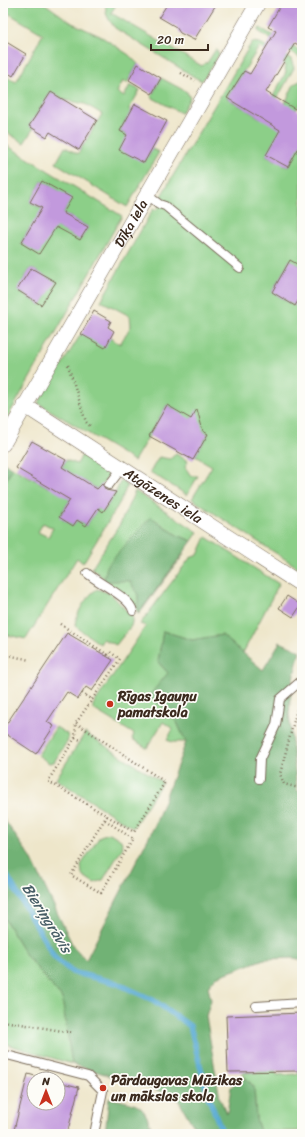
<svg xmlns="http://www.w3.org/2000/svg" width="305" height="1137" viewBox="0 0 305 1137" font-family="Sriracha,sans-serif">
  <style>
    .green { fill: #8ccf88; stroke: #647c53; fill-rule: evenodd }
    .forest { fill: #71b274; stroke: #566e49 }
    .lines { fill: none; stroke-linecap: round; stroke-linejoin: round }
    .stream { stroke: #59aad3; stroke-width: 5.5 }
    .building { fill: #c299dd }
    .service-casing { stroke: #7a6c5a; stroke-width: 10 }
    .minor-casing { stroke: #7a6c5a; stroke-width: 16 }
    .path { stroke: #7a6c5a; stroke-width: 2.5; stroke-dasharray: 1 3; stroke-linecap: butt }
    .service { stroke: #fff; stroke-width: 8 }
    .minor { stroke: #fff; stroke-width: 15 }
    .poi-dot { fill: #c8321e; stroke: #fdfcf7; stroke-width: 1.5 }
    .labels { text-anchor: middle; dominant-baseline: central; stroke-width: 3.5; stroke-linejoin: round; paint-order: stroke }
    .street-label { font-size: 14px; fill: #3b2a1e; stroke: #fdfcf7 }
    .poi-label { font-size: 14px; font-weight: bold; fill: #3b2a1e; stroke: #fdfcf7; text-anchor: start }
    .water-label { font-size: 15px; font-style: italic; fill: #475d66; stroke: #fdfcf7 }
  </style>
  <rect width="100%" height="100%" fill="#fdfcf7"/>
  <filter id="ink" filterUnits="userSpaceOnUse"><feTurbulence type="fractalNoise" baseFrequency=".025" numOctaves="2"/><feDisplacementMap in="SourceGraphic" scale="8" xChannelSelector="R" yChannelSelector="G"/><feConvolveMatrix kernelMatrix="1 2 1 2 8 2 1 2 1" color-interpolation-filters="sRGB"/></filter>
  <filter id="wash" filterUnits="userSpaceOnUse"><feTurbulence type="fractalNoise" baseFrequency=".012" numOctaves="4" result="noise"/><feDisplacementMap in="SourceGraphic" scale="16" xChannelSelector="R" yChannelSelector="G"/><feGaussianBlur stdDeviation="0.9" result="paint"/><feColorMatrix in="noise" values="0 0 0 0 0 0 0 0 0 0 0 0 0 0 0 0 0 1.4 0 .05"/><feComposite in="paint" operator="in"/></filter>
  <g filter="url(#wash)">
    <rect width="100%" height="100%" fill="#eee6ca"/>
    <g class="green">
      <path d="M3,3H44L72,23L102,37L129,55L138,64L127,83L123,81L117,92L124,97L130,85L140,90L129,109L131,112L120,131L127,135L144,163L152,149L159,152L127,207L56,163L65,147L78,154L102,114L85,104L65,100L51,92L29,126L33,129L24,143L3,130V75L16,82L43,34L3,10Z"/>
      <path d="M106,3H117L111,13L202,66L205,63H207L216,49L219,55L202,81L196,78L115,28C109,20 104,14 106,3Z"/>
      <path d="M260,28L302,52V59L258,31Z"/>
      <path d="M252,42L260,43L291,59L294,68L278,97L270,102L286,72L284,62L259,47L227,98L260,118L283,108L294,84L302,80V100L290,120L302,128V267L290,260L272,292L295,306L302,294V570L192,499L212,466L195,456L208,434L200,429L198,416L194,414L189,423L174,409L167,405L134,461L38,403L81,334L106,336L120,344L131,326L130,316L101,301L153,209L156,210L164,198L161,196ZM295,154L288,167L266,155Z"/>
      <path d="M161,78L187,92L190,98L181,113L151,97Z"/>
      <path d="M3,143L122,216L6,420L3,418ZM42,181L71,198L63,213L88,227L80,240L53,225L57,217L30,202ZM30,228L39,253L21,243ZM31,268L55,282L41,305L17,290Z"/>
      <path d="M176,454L188,461L185,467L191,476H198L187,495L150,472L159,457L170,459Z"/>
      <path d="M82,455L110,473L100,488L97,489L83,480L59,517L73,526L77,520L86,526L98,508L104,511L116,492L121,480L127,486L120,502L83,563L77,558L26,639L3,634V485L13,468L50,488L66,460L77,464ZM43,523L53,528L48,537L38,532Z"/>
      <path d="M135,491L198,532L192,541L177,535L151,517L130,581L138,595L139,613L184,554L139,614C128,595 108,584 92,568L120,524Z"/>
      <path d="M206,537L279,584L243,653L222,635L192,640L163,631L158,662L168,673L163,706L166,715L175,718L186,742H172L167,740L173,729L163,722L147,748L132,739L134,734L93,709V705L146,626L140,624L190,558L198,555Z"/>
      <path d="M97,589L111,594L133,618L131,626L116,645L103,639L100,644L75,626C75,615 87,595 97,589Z"/>
      <path d="M56,727L67,734L68,740L54,762L49,763L38,755Z"/>
      <path d="M85,733L162,782L133,828L56,779Z"/>
      <path d="M110,833L121,840L123,847L103,880L94,883L82,875L81,865L100,836Z"/>
      <path d="M3,916L26,955L62,998L72,1064L3,1043Z"/>
      <path d="M302,1070V1131L260,1132L256,1119L254,1087L242,1073L275,1071L277,1075L299,1074V1071Z"/>
    </g>
    <g class="forest">
      <path d="M3,463L13,468L3,485Z"/>
      <path d="M151,517L177,535L192,541L138,614V595L130,581H104L107,565Z"/>
      <path d="M163,631L192,640L222,635L263,670L280,642L300,651L292,683L289,713L297,791H302V960L294,958L264,959L216,977L208,987L211,1000L206,1016L220,1099L227,1114L231,1087L244,1077L254,1087L256,1119L261,1134H198L176,1096L72,1064L62,998L26,955L3,916V818L31,858L73,946L86,960L155,825L186,742L175,718L166,715L163,706L148,697L168,673L158,662Z"/>
      <path d="M109,1098C139,1105 144,1102 153,1134H105Z"/>
    </g>
    <g class="lines">
      <path class="stream" d="M3,869L55,958L72,972L116,983L153,1000L190,1026L208,1096L223,1134"/>
    </g>
    <g id="blocks">
      <g class="building">
        <path d="M168,3H217L194,40L180,33L176,27L159,17Z"/>
        <path d="M282,3H290L302,10V47L295,43L266,92L302,113V142L288,167L266,155L280,130L227,98L244,71L250,74L276,31L268,27Z"/>
        <path d="M3,40L26,54L13,76L3,70Z"/>
        <path d="M138,64L161,78L152,94L129,80Z"/>
        <path d="M51,92L97,120L79,150L50,132L47,137L29,126Z"/>
        <path d="M135,104L167,121L144,163L119,150L127,135L120,131Z"/>
        <path d="M42,181L72,198L63,213L88,227L80,240L56,227L39,254L21,243L42,208L30,202Z"/>
        <path d="M290,260L302,267V294L295,306L272,292Z"/>
        <path d="M31,268L56,282L41,305L17,290Z"/>
        <path d="M94,311L111,321L108,327L114,331L105,348L81,334Z"/>
        <path d="M167,405L191,419L197,409L203,431L208,434L193,460L149,436Z"/>
        <path d="M32,441L66,460L62,467L97,489L102,484L106,490L116,492L103,512L98,508L86,526L77,520L73,526L59,517L70,500L16,468Z"/>
        <path d="M287,596L301,605L293,617L279,608Z"/>
        <path d="M67,633L113,660L92,691L86,687L78,699L67,692L47,722L54,726L36,754L3,732V729Z"/>
        <path d="M302,1013V1062H299V1071L228,1072L226,1016Z"/>
        <path d="M28,1074L46,1079H34V1103H58V1082L79,1087L67,1134H13Z"/>
      </g>
    </g>
  </g>
  <g filter="url(#ink)">
    <use href="#blocks" fill-opacity="0" stroke="#7a6c5a" stroke-width="1"/>
    <g class="lines">
      <g class="service-casing">
        <g id="service">
          <path d="M146,194L159,204L165,206L240,268"/>
          <path d="M109,485L122,468"/>
          <path d="M87,573C99,584 130,597 133,611"/>
          <path d="M259,779L260,759L276,725L280,699L302,680"/>
          <path d="M256,1006L302,1003"/>
          <path d="M3,1054L88,1076L103,1091L94,1134"/>
        </g>
      </g>
      <g class="minor-casing">
        <g id="minor">
          <path id="s1" d="M24,405L302,585"/>
          <path id="s2" d="M3,444L258,3"/>
        </g>
      </g>
      <g class="path">
        <path d="M181,73L195,81"/>
        <path d="M68,365L86,422L91,427"/>
        <path d="M60,624L108,655"/>
        <path d="M3,654L30,660"/>
        <path d="M82,693L92,700"/>
        <path d="M299,702L280,774L284,784L302,789"/>
        <path d="M76,723L165,782L134,832L48,781L75,738L76,723L120,659L110,652L108,655L111,657"/>
        <path d="M75,738L81,740"/>
        <path d="M105,820L133,839L101,893L71,875C83,856 94,835 107,816"/>
        <path d="M3,1021L74,1033"/>
      </g>
      <use href="#service" class="service"/>
      <use href="#minor" class="minor"/>
    </g>
  </g>
  <g class="poi-dot">
    <circle cx="110" cy="704" r="4"/>
    <circle cx="103" cy="1088" r="4"/>
  </g>
  <g class="labels">
    <g class="street-label">
      <text stroke="none"><textPath href="#s2" startOffset="255">Dīķa iela</textPath></text>
      <text stroke="none"><textPath href="#s1" startOffset="166">Atgāzenes iela</textPath></text>
    </g>
    <g class="poi-label">
      <text x="118" y="696">Rīgas Igauņu<tspan x="118" dy="16">pamatskola</tspan></text>
      <text x="111" y="1080">Pārdaugavas Mūzikas<tspan x="111" dy="16">un mākslas skola</tspan></text>
    </g>
    <g class="water-label">
      <text transform="translate(47 918) rotate(58)">Bieriņgrāvis</text>
    </g>
  </g>
  <rect width="305" height="1137" fill="none" stroke="#fdfcf7" stroke-width="16"/>
  <g transform="translate(46 1091)"><circle r="19" fill="#fdfcf7" stroke="#afa8a0"/>
  <path d="M0-3L7 15L0 10L-7 15Z" fill="#c8321e"/>
  <text y="-6" font-size="11" font-weight="bold" text-anchor="middle" fill="#3b2a1e">N</text>
  </g>
  <path d="M151 44v6h57v-6" fill="none" stroke="#3b2a1e" stroke-width="2"/>
  <text x="157" y="44" font-size="12" fill="#3b2a1e" stroke="#fdfcf7" stroke-width="3" paint-order="stroke">20 m</text>
</svg>
